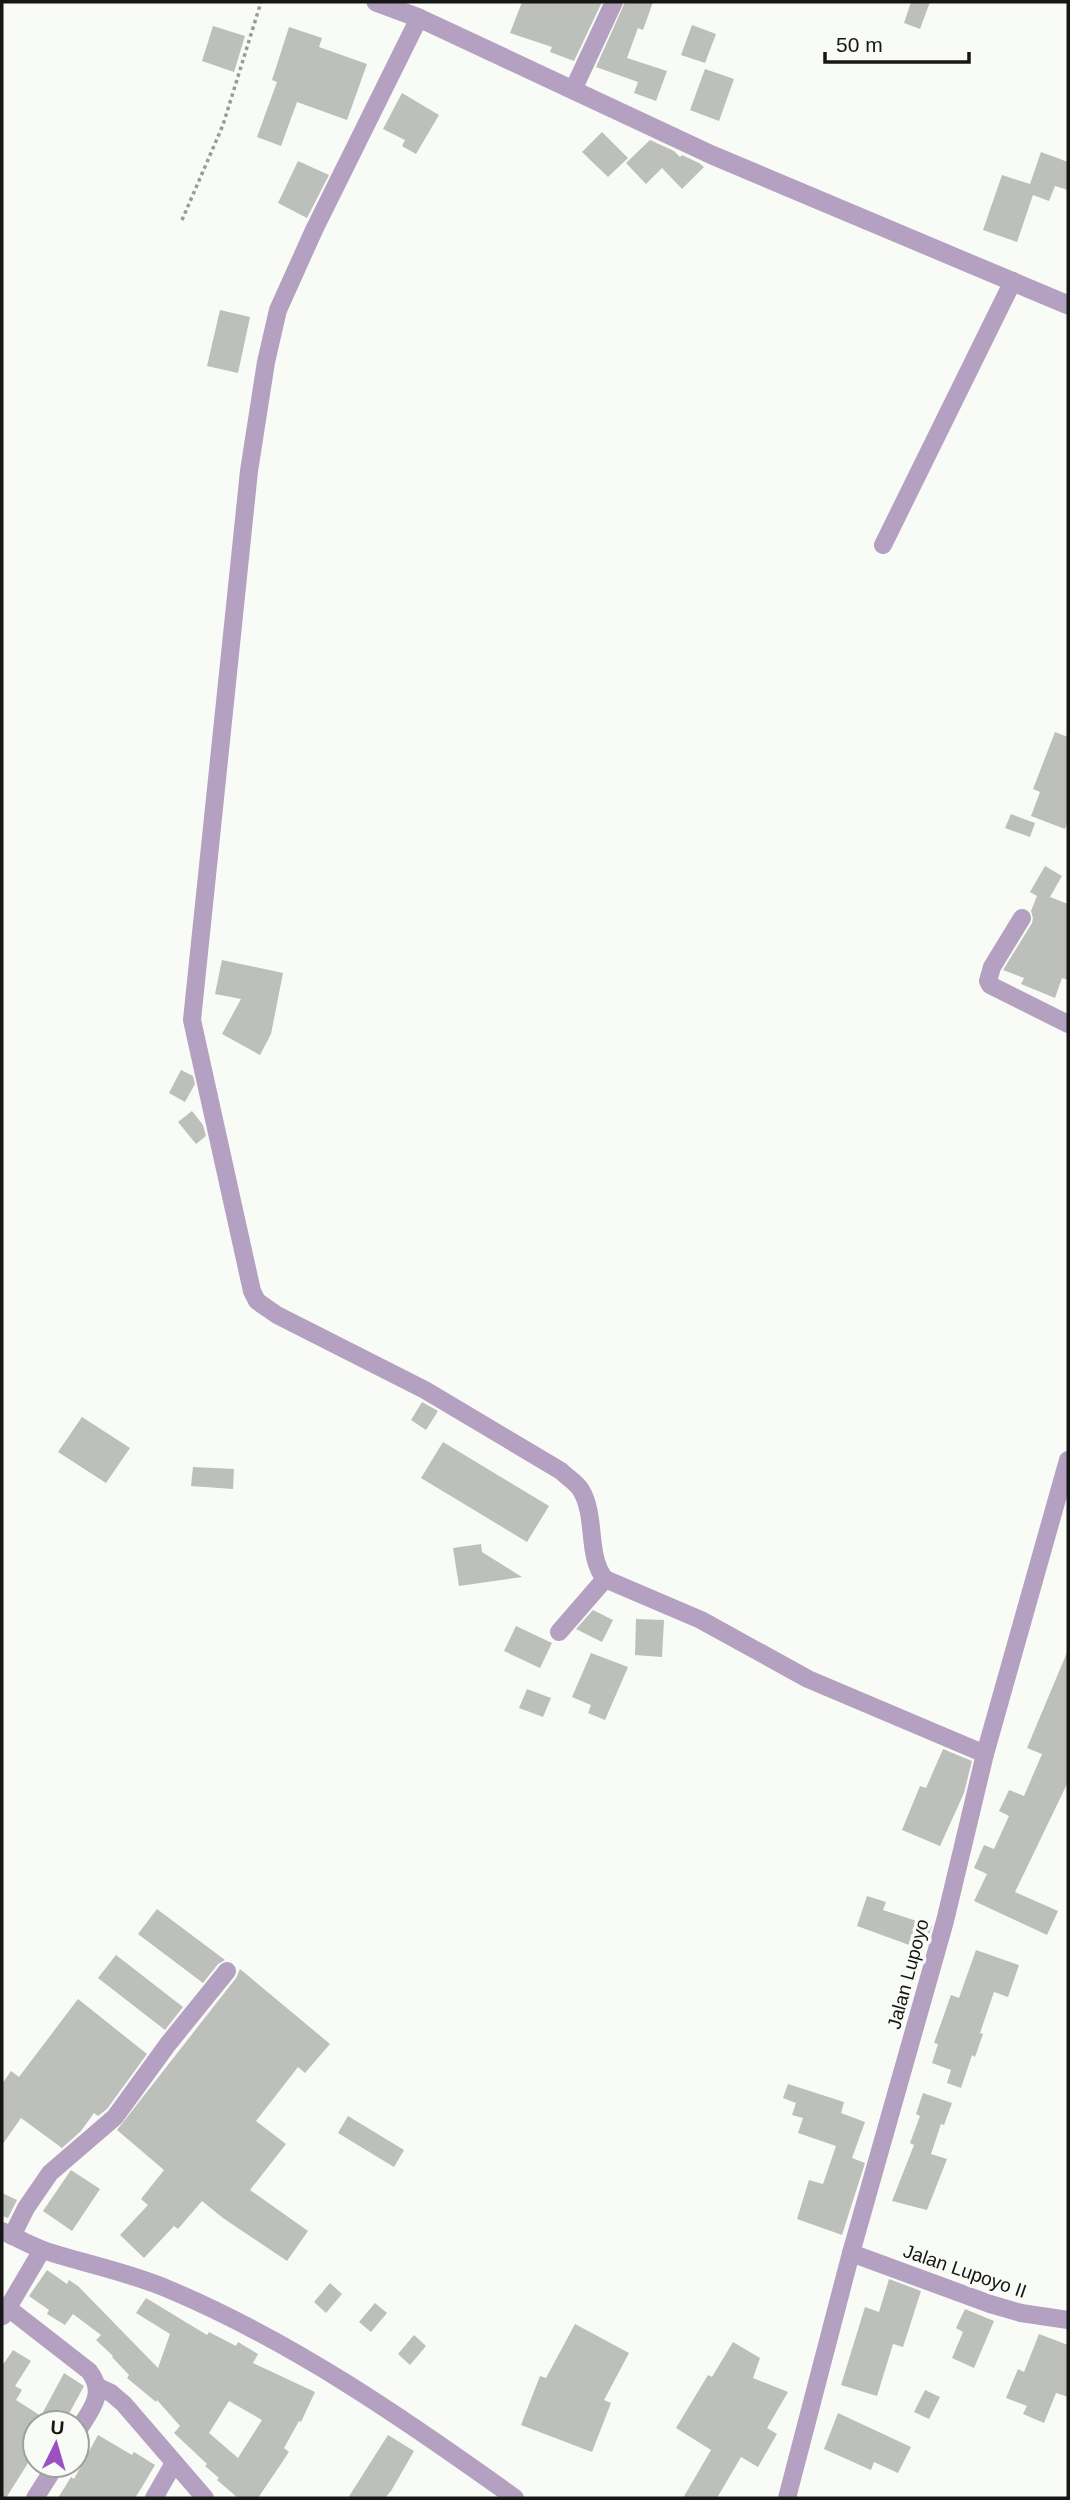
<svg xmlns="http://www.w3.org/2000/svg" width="1070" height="2500" viewBox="0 0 1070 2500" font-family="Helvetica,sans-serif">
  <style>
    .building { fill: #bdbfbb; fill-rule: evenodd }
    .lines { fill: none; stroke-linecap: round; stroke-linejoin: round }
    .path { stroke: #9a9b98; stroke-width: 3.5; stroke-dasharray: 3.5 3.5; stroke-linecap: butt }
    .minor { stroke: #b4a0c1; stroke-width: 18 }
    .tertiary { stroke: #b4a0c1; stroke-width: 19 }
    .labels { text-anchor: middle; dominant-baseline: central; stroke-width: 7; stroke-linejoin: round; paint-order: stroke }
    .street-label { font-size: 19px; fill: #161715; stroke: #f9fbf7 }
  </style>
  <rect width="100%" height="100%" fill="#f9fbf7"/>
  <g class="building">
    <path d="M522,2H602L574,61L550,52L552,47L510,33Z"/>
    <path d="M625,2H653L643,30L638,28L627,58L667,71L656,101L634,93L638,82L596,67Z"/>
    <path d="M911,2H930L920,29L904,23Z"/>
    <path d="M692,25L716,34L705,63L681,55Z"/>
    <path d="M213,26L245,36L234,72L202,61Z"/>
    <path d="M289,27L322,38L319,47L367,64L347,120L297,102L281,146L257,137L277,82L272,80Z"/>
    <path d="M705,69L734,79L719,121L690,110Z"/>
    <path d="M402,93L439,115L416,154L402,146L405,140L383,129Z"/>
    <path d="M602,132L628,158L608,177L582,152Z"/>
    <path d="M650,140L674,151L680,157L682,155L699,163L704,167L682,189L662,168L646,184L626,163Z"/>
    <path d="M1041,152L1068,162V190L1055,186L1049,201L1033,195L1017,242L983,230L1002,175L1030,184Z"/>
    <path d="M298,161L329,175L307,218L278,203Z"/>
    <path d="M220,310L250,317L238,373L207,366Z"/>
    <path d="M1055,732L1068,737V821L1065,829L1031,816L1040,792L1033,789Z"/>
    <path d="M1011,814L1035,823L1030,837L1005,828Z"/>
    <path d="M1045,866L1062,876L1050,897L1068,904V980L1062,978L1055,998L1021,984L1024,978L1003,970L1032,923L1033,918L1031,911L1037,896L1030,892Z"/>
    <path d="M222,960L283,973L271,1034L260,1055L222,1034L241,999L215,994Z"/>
    <path d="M181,1070L193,1076L195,1084L185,1102L169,1093Z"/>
    <path d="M192,1111L203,1125L206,1136L196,1144L178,1122Z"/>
    <path d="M422,1402L438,1411L426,1430L411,1420Z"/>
    <path d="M82,1417L130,1448L106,1483L58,1452Z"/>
    <path d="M443,1442L549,1506L527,1542L421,1478Z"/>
    <path d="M193,1467L234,1469L233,1489L191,1486Z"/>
    <path d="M481,1544L482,1552L522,1577L459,1586L453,1548Z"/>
    <path d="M593,1610L613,1620L602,1642L576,1629Z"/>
    <path d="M636,1619L664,1620L662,1657L635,1655Z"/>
    <path d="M516,1626L552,1643L540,1668L504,1651Z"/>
    <path d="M1068,1650V1782L1015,1892L1058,1911L1047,1935L974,1901L987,1874L974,1868L984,1845L994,1849L1009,1816L999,1811L1009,1790L1024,1796L1042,1754L1027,1748Z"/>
    <path d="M591,1653L628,1667L605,1720L588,1713L591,1705L572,1697Z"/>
    <path d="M527,1689L551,1698L543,1717L519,1708Z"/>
    <path d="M943,1749L972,1761L964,1793L940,1846L902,1830L920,1786L926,1788Z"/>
    <path d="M867,1896L886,1902L883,1910L932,1926L923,1950L857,1926Z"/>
    <path d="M157,1909L225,1960L218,1964L203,1983L138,1934Z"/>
    <path d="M976,1950L1019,1965L1008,1997L994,1992L980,2033L983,2034L975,2057L972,2055L961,2088L947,2083L951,2070L932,2063L938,2044L934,2043L951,1995L959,1998Z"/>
    <path d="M116,1955L183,2007L165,2030L98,1978Z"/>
    <path d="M240,1969L330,2044L305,2073L298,2067L256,2121L286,2144L250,2190L308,2231L287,2261L223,2218L202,2201L178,2229L174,2226L144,2258L120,2235L148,2205L141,2199L164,2170L117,2130L236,1978Z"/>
    <path d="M78,1999L147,2054L107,2109L98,2116L94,2113L81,2131L62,2148L21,2118L2,2145V2084L11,2071L19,2077Z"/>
    <path d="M788,2084L844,2102L841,2113L865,2122L852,2158L865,2163L842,2235L797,2219L809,2180L823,2184L836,2146L798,2133L803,2118L792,2115L796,2103L783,2098Z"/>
    <path d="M923,2093L952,2103L944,2125L941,2124L931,2154L947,2159L927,2210L892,2201L914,2145L910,2143L920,2116L916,2114Z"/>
    <path d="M348,2116L404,2150L394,2167L338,2133Z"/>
    <path d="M71,2170L100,2189L72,2231L43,2211Z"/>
    <path d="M2,2193L17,2200L8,2218L2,2216Z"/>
    <path d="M47,2270L67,2284L69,2280L78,2286L158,2368L170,2334L136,2313L146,2298L207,2335L209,2332L236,2346L238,2342L258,2354L253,2363L315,2392L301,2422L299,2421L284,2448L289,2452L258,2498H238L217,2480L219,2478L205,2466L207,2464L174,2433L180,2426L157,2400L156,2402L127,2378L129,2375L112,2357L113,2356L96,2340L101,2335L73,2314L65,2325L47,2314L49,2310L29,2296ZM229,2401L262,2420L238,2458L209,2433Z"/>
    <path d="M889,2279L921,2291L903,2347L893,2344L877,2396L841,2385L865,2307L879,2312Z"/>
    <path d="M330,2283L342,2294L326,2313L314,2302Z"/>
    <path d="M375,2303L387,2313L371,2332L359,2322Z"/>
    <path d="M965,2309L994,2321L974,2368L952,2358L963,2332L956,2328Z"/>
    <path d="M575,2324L629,2353L604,2400L611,2403L592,2452L521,2425L540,2376L546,2378Z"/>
    <path d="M1039,2334L1068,2345V2397L1056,2393L1044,2423L1023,2414L1027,2406L1006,2398L1018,2369L1024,2372Z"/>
    <path d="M414,2335L426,2346L410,2365L398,2354Z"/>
    <path d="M733,2342L760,2358L753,2378L788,2392L767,2428L777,2434L758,2467L741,2457L717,2498H683L711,2450L676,2428L708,2375L712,2377Z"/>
    <path d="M13,2350L31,2361L15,2386L22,2390L16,2400L41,2416L64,2373L84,2386L64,2423H35V2452L6,2498H2V2366Z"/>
    <path d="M925,2390L940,2397L929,2419L914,2412Z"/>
    <path d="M838,2413L911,2447L898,2473L874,2462L871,2470L824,2449Z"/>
    <path d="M98,2435L132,2455L134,2452L155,2465L142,2487L135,2498H58L71,2477L74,2479Z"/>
    <path d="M388,2435L414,2451L391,2491L385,2498H348Z"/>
  </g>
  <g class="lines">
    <path class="path" d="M182,220L223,125L261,2"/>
    <g class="minor">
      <path d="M419,18L314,230L278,310L266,362L249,471L192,1020L252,1291L257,1301L277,1315L425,1390L561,1471C567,1477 577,1483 581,1490C597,1517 586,1556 605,1579L701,1620L808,1679L985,1754"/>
      <path d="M573,90L614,2"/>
      <path d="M883,545L1013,281"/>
      <path d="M1022,918L992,967L988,981L990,985L1068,1024"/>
      <path d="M559,1632L605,1579"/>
      <path d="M2,2231C16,2237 31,2246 46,2251C86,2264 128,2272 168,2289C292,2341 406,2420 515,2498"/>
      <path d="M12,2236L26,2208L50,2173L115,2117L168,2044L227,1971"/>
      <path d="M851,2253L990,2304L1021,2313L1068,2320"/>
      <path d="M8,2308L89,2371C107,2394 90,2411 77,2432"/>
      <path d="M3,2316L42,2250"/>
      <path d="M98,2387L111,2393L124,2404L205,2498"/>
      <path d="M35,2498L56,2465"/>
      <path d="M154,2498L174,2463"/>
      <path d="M787,2498L851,2253L945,1921L985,1754L1068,1460"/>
    </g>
    <path class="tertiary" d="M376,2L419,18L712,155L1068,305"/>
  </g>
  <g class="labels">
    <g class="street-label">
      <text transform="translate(908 1974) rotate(-75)">Jalan Lupoyo</text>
      <text transform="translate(965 2271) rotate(19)">Jalan Lupoyo II</text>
    </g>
  </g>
  <rect width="1070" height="2500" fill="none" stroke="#161715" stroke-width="7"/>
  <g transform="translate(56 2444) rotate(5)"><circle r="33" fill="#f9fbf7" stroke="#9ea09d" stroke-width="2"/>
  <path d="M0-5L12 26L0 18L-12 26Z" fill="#9b50c3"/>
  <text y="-10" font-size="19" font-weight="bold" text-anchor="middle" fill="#161715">U</text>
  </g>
  <path d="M825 52v10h144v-10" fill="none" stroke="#161715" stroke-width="3.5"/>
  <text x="836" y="52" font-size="21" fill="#161715" stroke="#f9fbf7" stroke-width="5" paint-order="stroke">50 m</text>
</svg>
